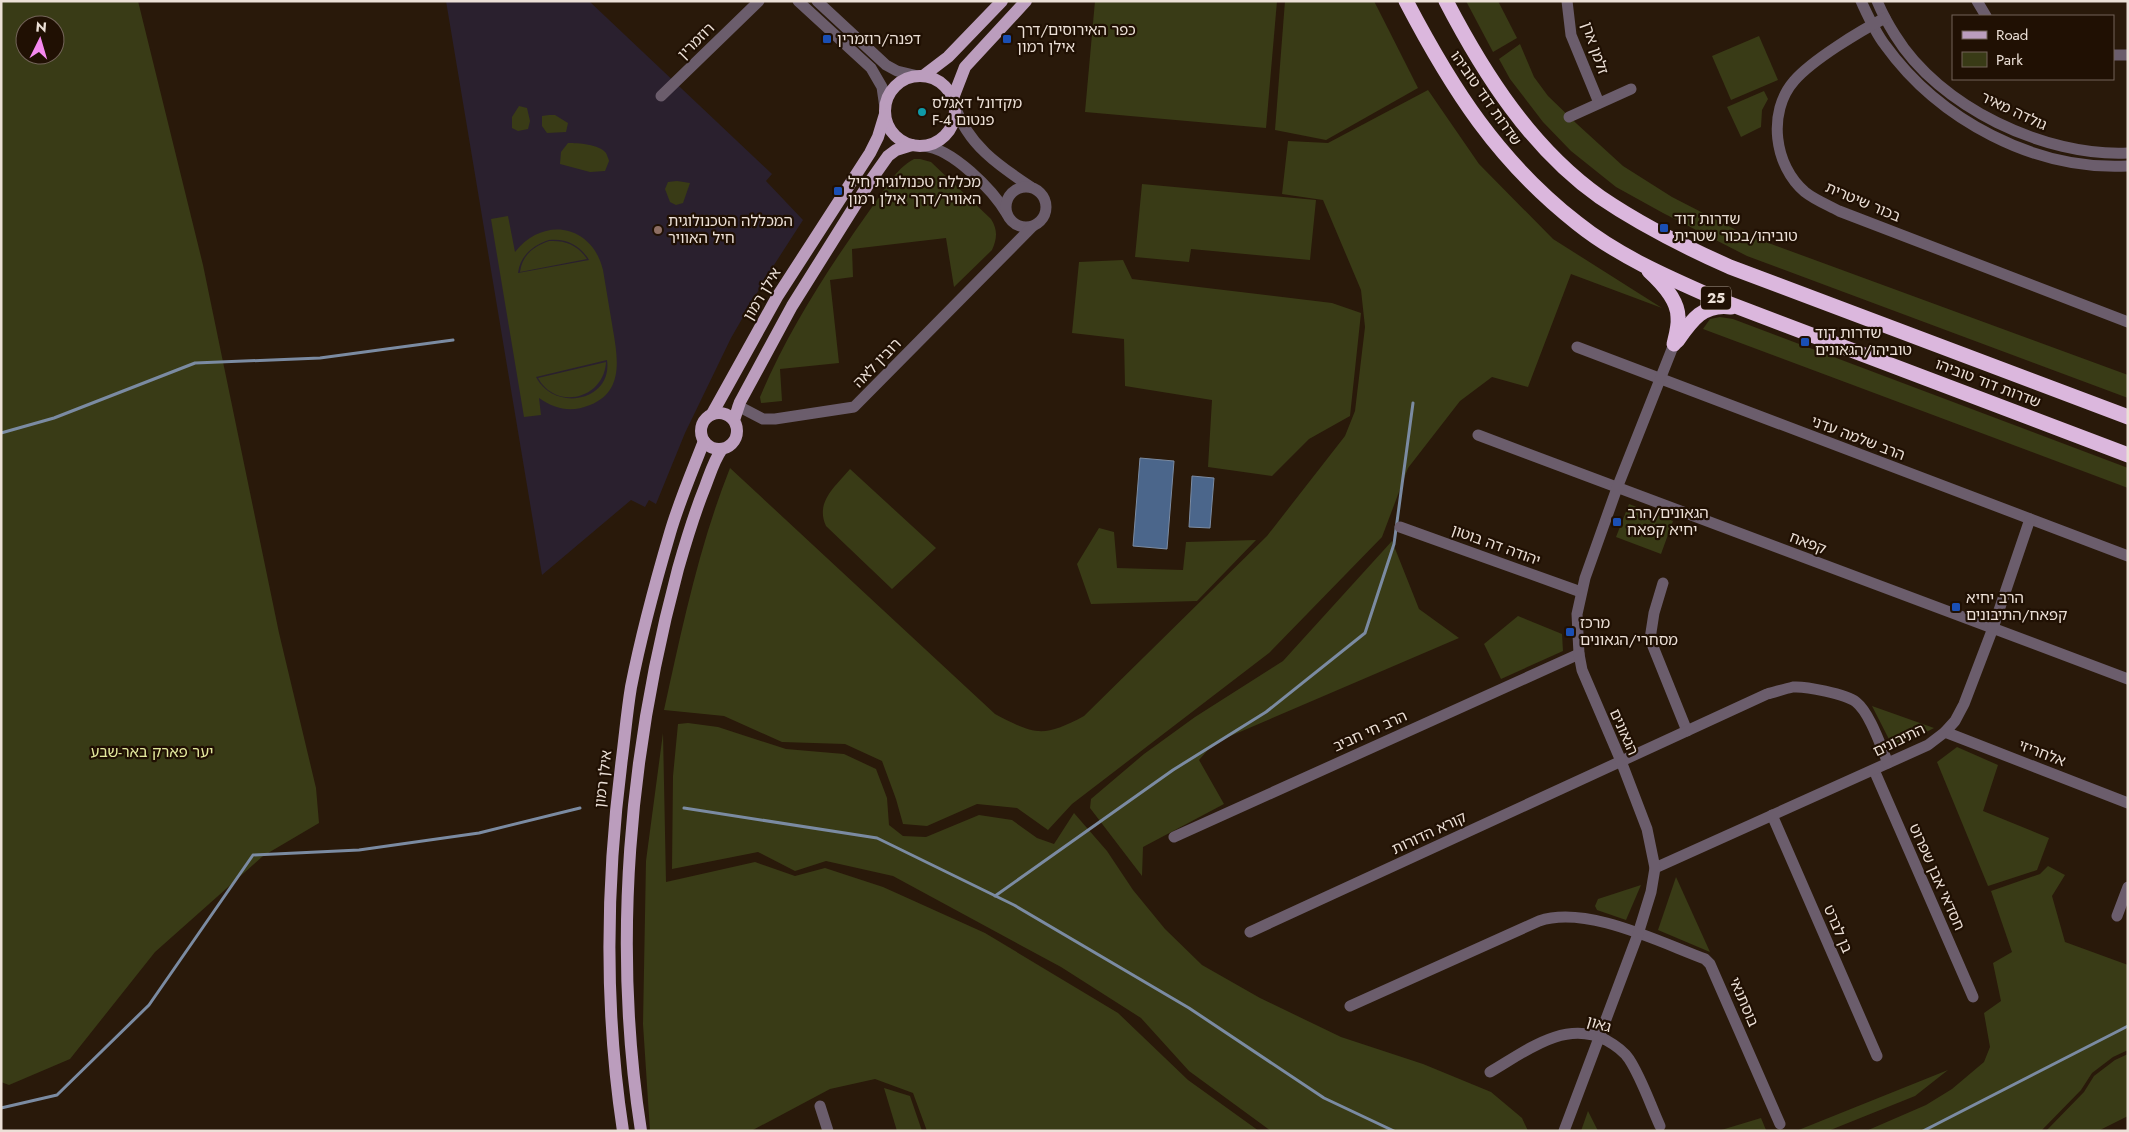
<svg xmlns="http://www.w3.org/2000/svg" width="2129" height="1132" viewBox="0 0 2129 1132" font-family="Jost,'Noto Sans Hebrew',sans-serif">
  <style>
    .education { fill: #2a202e }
    .green { fill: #393b16; fill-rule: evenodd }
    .water { fill: #4b668b; stroke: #7b8ba2 }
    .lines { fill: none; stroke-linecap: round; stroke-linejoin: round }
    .stream { stroke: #7b8ba2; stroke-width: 3 }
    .minor { stroke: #6b5d6c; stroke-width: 11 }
    .major { stroke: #bb9dbd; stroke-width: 12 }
    .highway { stroke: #dbb7dd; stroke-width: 15 }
    .transit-dot { fill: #1a4fb4; stroke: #201003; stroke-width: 2 }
    .culture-dot { fill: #0f9aa8; stroke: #201003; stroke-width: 2 }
    .education-dot { fill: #8d6e63; stroke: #201003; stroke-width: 2 }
    .labels { text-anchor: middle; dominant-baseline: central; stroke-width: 4.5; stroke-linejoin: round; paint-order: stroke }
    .shield { fill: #201003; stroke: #afa297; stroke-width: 1 }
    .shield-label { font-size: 14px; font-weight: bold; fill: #ece0d7 }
    .poi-label { font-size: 15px; fill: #ece0d7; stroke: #201003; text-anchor: start }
    .street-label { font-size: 15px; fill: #ece0d7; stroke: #201003 }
    .park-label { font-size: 15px; fill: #e3e99d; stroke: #201003 }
  </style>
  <rect width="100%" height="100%" fill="#29190a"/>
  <path class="education" d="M446,1H589L772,174L766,181L803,220L765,279L731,338L685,433L656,504L649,500L645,507L631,500L542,575Z"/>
  <g class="green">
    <path d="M1,1H138L203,265L279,633L316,788L319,823L263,856L155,952L70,1059L9,1085L1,1082ZM25,25H55V55H25Z"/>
    <path d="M1095,1H1277L1266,128L1085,112Z"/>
    <path d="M1285,1H1374L1418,88L1326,140L1275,130Z"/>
    <path d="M1466,1H1498L1517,38L1493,52Z"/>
    <path d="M1759,36L1778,80L1731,100L1712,56Z"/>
    <path d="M1520,44L1534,77L1548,96L1577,124L1623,166L1672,197L1744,234L2128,375V398L1747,256L1663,213L1616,187L1571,151L1543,122L1510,79L1499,59Z"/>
    <path d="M1428,90L1479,164L1553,239L1662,308L1571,274L1528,387L1492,377L1460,401L1408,468L1382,537L1269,653L1072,804L1048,830L1017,808L977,804L927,826L903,824L896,799L882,761L845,744L782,742L724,716L664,710C682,628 699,546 730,468L995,714C1035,735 1043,738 1084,716L1267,536L1345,436L1355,411L1365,327L1361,290L1323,200L1282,194L1288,141L1328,143Z"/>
    <path d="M1764,91L1768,99L1762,110L1761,127L1741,137L1727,107Z"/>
    <path d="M519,106L527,108L530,121L528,129L518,131L512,128V117Z"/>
    <path d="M549,115H555L568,123L566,132L547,133L542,126V116Z"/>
    <path d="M568,143C578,143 599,144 606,153C606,153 609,160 609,161L605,171L590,172L560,164L561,152Z"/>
    <path d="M914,159H920L931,162L991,219C998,230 997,239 992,250L954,287L946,238L852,249L853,277L830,280L839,363L780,369L782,401L761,403L760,397C788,330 830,266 872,207C885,190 895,169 914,159Z"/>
    <path d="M677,181L690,183L683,203L676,205L670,202L665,189L668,182Z"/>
    <path d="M1142,184L1316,200L1310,260L1191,249L1189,262L1135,257Z"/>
    <path d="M508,216L515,252C543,216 592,224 603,270C606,288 609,306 612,324C617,354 626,391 590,405C571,413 555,409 539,398L541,415L524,417L491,219ZM549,240C566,238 580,245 589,260L518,273C520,256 533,245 549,240ZM607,360C613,401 555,413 536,377Z"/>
    <path d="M549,241C565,240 578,245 587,259L520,272C522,255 534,246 549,241Z"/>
    <path d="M1123,260L1132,279L1332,303L1361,313L1350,416L1309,439L1272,476L1208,467L1212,400L1125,386L1124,339L1072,333L1079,262Z"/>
    <path d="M1720,317L1733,319L2128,468V488L1703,329L1710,319Z"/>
    <path d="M606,362C604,399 556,411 538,378Z"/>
    <path d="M850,469L936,548L892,589L826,526C815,502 835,487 850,469Z"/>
    <path d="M1629,504L1673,521L1661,554L1616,537Z"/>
    <path d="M1099,528L1114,532L1117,568L1183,570L1186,542L1256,540L1197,601L1091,604L1077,564Z"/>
    <path d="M1392,541L1419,609L1459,638L1214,743L1199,760L1224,804L1143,847L1142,876L1090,808L1091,799L1144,754L1195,717L1283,661Z"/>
    <path d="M1518,616L1562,634L1563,651L1501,679L1484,644Z"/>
    <path d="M1872,706L1934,728L1894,749Z"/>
    <path d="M688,723L718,727L786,749L844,754L876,769L887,798L889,825L903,836L926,837L979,815L1012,820L1037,838L1054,844L1074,813L1107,851L1133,890L1165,929L1202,965L1260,998L1341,1037L1423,1064L1491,1092L1522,1118L1528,1131H1271L1189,1071L1141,1018L1061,967L893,876L826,861L795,871L758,852L672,869L673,776L678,724Z"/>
    <path d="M663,733L666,882L755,862L795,876L825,868L883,887L985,933L1118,1013L1188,1080L1259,1131H927L913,1093L875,1079L830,1089L751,1131H650L643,1024L646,861Z"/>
    <path d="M1957,747L1998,765L1983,811L2049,838L2037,870L1988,886L1937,762Z"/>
    <path d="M2048,866L2065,875L2052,896L2065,942L2128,965V1050L2113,1057L2092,1073L2081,1090L2041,1131H1866L1926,1105L1952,1089L1984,1062L1990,1047L1984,1013L2001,1001L1993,963L2012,952L1991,891L2040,874Z"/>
    <path d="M1676,877L1710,952L1658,930Z"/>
    <path d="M1641,885L1626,920L1597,910L1595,906L1598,899Z"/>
    <path d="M2128,1054V1116L2098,1131H2046L2084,1092L2094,1076L2115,1060Z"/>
    <path d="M1948,1070L1915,1096L1828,1131H1718L1761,1118L1766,1130L1796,1131Z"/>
    <path d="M884,1088L910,1096L922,1131H897Z"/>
    <path d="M1588,1111L1598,1131H1581Z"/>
  </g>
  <g class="water">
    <path d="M1140,458L1174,461L1167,549L1133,546Z"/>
    <path d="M1192,476L1214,478L1210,528L1189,527Z"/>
  </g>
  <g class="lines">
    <g class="stream">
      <path d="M1,433L54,418L195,363L320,358L453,340"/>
      <path d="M684,808L877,838L1014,905L1189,1008L1324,1098L1394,1131"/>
      <path d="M995,896L1173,770L1266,712L1365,633L1394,544L1413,403"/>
      <path d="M1,1108L57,1095L149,1005L253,855L359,850L479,833L580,808"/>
      <path d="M1923,1131L2128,1026"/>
    </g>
    <g class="minor">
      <path d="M798,1L871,68L882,87L885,108"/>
      <path d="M817,1L886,65L897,71L918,76"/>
      <path d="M1567,1L1571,35L1599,103"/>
      <path d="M1861,1C1868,16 1875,32 1885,45C1939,120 2035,171 2128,166"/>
      <path d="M1877,1C1882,13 1888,24 1895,35C1939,107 2045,157 2128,153"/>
      <path d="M1977,1L1986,16"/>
      <path d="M1885,18C1860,31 1812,60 1794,81C1767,112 1774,166 1805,192C1815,200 1828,205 1839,211L2128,322"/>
      <path d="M2113,55H2128"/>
      <path d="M661,96L759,1"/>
      <path d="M955,106C967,144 999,166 1031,187"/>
      <path d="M1569,117L1631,89"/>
      <path d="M923,146C952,148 993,190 1007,214"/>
      <circle cx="1026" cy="207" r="20"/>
      <path d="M1577,347L2128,556"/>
      <path d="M738,406L763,419H775L854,407L1033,226"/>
      <path d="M1478,435L2128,679"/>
      <path d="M1400,527L1581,592"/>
      <path d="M1663,583L1654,613L1650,639L1687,731"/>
      <path d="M1945,732L2128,803"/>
      <path d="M1874,770L1973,997"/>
      <path d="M1772,815L1877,1056"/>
      <path d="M1174,837L1579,654"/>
      <path d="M1655,868L1928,745L1945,732L1955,721L1964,704L1993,628L2030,519"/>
      <path d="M2117,916L2128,887"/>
      <path d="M1250,932L1767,694C1775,692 1784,689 1793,687C1805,686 1846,694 1856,702C1870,713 1881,747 1888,763"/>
      <path d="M1350,1006L1539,921C1587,905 1659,942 1705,959L1710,964L1780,1124"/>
      <path d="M1490,1072C1525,1052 1564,1019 1606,1040C1615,1045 1623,1050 1629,1059C1642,1079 1650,1104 1660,1126"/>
      <path d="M820,1106L828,1131"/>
      <path d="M1564,1131L1638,934L1651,892L1655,868L1647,829L1621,761L1582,670L1579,654L1577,614L1585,578L1617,488L1674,344"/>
    </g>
    <g class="major">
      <circle cx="920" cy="111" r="35"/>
      <path d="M923,76L948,57L1002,1"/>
      <path d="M953,98L965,67L1026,1"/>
      <circle cx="719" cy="431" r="18"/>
      <path d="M712,414L777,297L870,153L878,137L885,114"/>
      <path d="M734,420L740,402L792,306L871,180L888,156L896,150L912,145"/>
      <path d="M623,1131C604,1007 606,882 622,758C625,735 627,711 631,687C641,636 655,584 670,533C679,502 692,472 704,441"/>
      <path d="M641,1131C612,944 629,752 678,569C686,541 694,514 705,487C710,474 714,460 722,449"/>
    </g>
    <g class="highway">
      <path d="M1406,1C1452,89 1498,161 1577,223C1618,256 1669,278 1717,299L2128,455"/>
      <path d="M1446,1C1484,74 1531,148 1600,197C1641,225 1685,247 1730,267L2128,417"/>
      <path d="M1649,271C1661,282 1678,300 1678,317C1679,326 1676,336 1674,344"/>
      <path d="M1677,341C1691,321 1703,303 1731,307"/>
    </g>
  </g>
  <g class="transit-dot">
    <rect x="822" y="34" width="10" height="10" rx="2.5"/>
    <rect x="1002" y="34" width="10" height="10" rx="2.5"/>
    <rect x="833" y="186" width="10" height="10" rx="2.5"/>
    <rect x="1659" y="223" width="10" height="10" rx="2.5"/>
    <rect x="1800" y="337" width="10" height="10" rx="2.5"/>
    <rect x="1612" y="517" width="10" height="10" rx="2.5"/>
    <rect x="1951" y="602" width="10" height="10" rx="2.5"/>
    <rect x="1565" y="627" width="10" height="10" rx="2.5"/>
  </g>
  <circle class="culture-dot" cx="922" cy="112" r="5"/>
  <circle class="education-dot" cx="658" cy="230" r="5"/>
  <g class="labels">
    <rect class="shield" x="1701" y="286.5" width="30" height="23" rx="4"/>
    <g class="shield-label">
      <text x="1716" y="298">25</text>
    </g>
    <g class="poi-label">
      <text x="1017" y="30">כפר האירוסים/דרך<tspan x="1017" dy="17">אילן רמון</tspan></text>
      <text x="837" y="39">דפנה/רוזמרין</text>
      <text x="932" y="103">מקדונל דאגלס<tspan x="932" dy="17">F-4 פנטום</tspan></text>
      <text x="848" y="182">מכללה טכנולוגית חיל<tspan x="848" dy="17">האוויר/דרך אילן רמון</tspan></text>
      <text x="1674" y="219">שדרות דוד<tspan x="1674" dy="17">טוביהו/בכור שטרית</tspan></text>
      <text x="668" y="221">המכללה הטכנולוגית<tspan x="668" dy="17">חיל האוויר</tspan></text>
      <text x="1815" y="333">שדרות דוד<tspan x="1815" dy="17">טוביהו/הגאונים</tspan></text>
      <text x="1627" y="513">הגאונים/הרב<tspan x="1627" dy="17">יחיא קפאח</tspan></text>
      <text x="1966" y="598">הרב יחיא<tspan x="1966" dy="17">קפאח/התיבונים</tspan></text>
      <text x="1580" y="623">מרכז<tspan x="1580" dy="17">מסחרי/הגאונים</tspan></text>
    </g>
    <g class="street-label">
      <text transform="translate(696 41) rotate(-45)">רוזמרין</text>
      <text transform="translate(1595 48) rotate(71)">זלמן ארן</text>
      <text transform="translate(1486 98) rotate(55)">שדרות דוד טוביהו</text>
      <text transform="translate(2014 111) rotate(25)">גולדה מאיר</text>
      <text transform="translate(1863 202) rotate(23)">בכור שיטרית</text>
      <text transform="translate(762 294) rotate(-59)">אילן רמון</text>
      <text transform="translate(877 363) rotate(-46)">רובין לאה</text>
      <text transform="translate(1988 383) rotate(21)">שדרות דוד טוביהו</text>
      <text transform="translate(1858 438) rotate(21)">הרב שלמה עדני</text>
      <text transform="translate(1808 543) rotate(21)">קפאח</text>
      <text transform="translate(1496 545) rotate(20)">יהודה דה בוטון</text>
      <text transform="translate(1370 731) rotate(-24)">הרב חי חביב</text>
      <text transform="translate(1624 732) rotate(66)">הגאונים</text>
      <text transform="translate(1899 740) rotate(-26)">התיבונים</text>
      <text transform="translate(2042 753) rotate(21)">אלחריזי</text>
      <text transform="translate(603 779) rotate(-83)">אילן רמון</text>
      <text transform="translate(1429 833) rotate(-25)">קורא הדורות</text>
      <text transform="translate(1937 877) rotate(66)">חסדאי אבן שפרוט</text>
      <text transform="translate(1838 929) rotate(67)">בן לברט</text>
      <text transform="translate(1744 1002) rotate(67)">בוסתנאי</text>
      <text transform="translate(1599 1024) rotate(17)">גאון</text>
    </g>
    <g class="park-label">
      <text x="152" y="752">יער פארק באר-שבע</text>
    </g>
  </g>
  <rect width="2129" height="1132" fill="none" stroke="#ece0d7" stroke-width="5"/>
  <rect x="1952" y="15" width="162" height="65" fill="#201003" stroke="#726358"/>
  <rect x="1962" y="31" width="25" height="8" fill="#bb9dbd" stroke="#726358"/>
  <text x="1996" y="40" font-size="15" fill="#ece0d7">Road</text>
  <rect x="1962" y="52" width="25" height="15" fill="#393b16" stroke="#726358"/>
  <text x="1996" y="65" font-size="15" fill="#ece0d7">Park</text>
  <g transform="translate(40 40) rotate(5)"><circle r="24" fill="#201003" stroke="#726358"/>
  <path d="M0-4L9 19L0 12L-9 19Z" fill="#f589ef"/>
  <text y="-8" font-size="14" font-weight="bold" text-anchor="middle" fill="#ece0d7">N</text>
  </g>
</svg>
